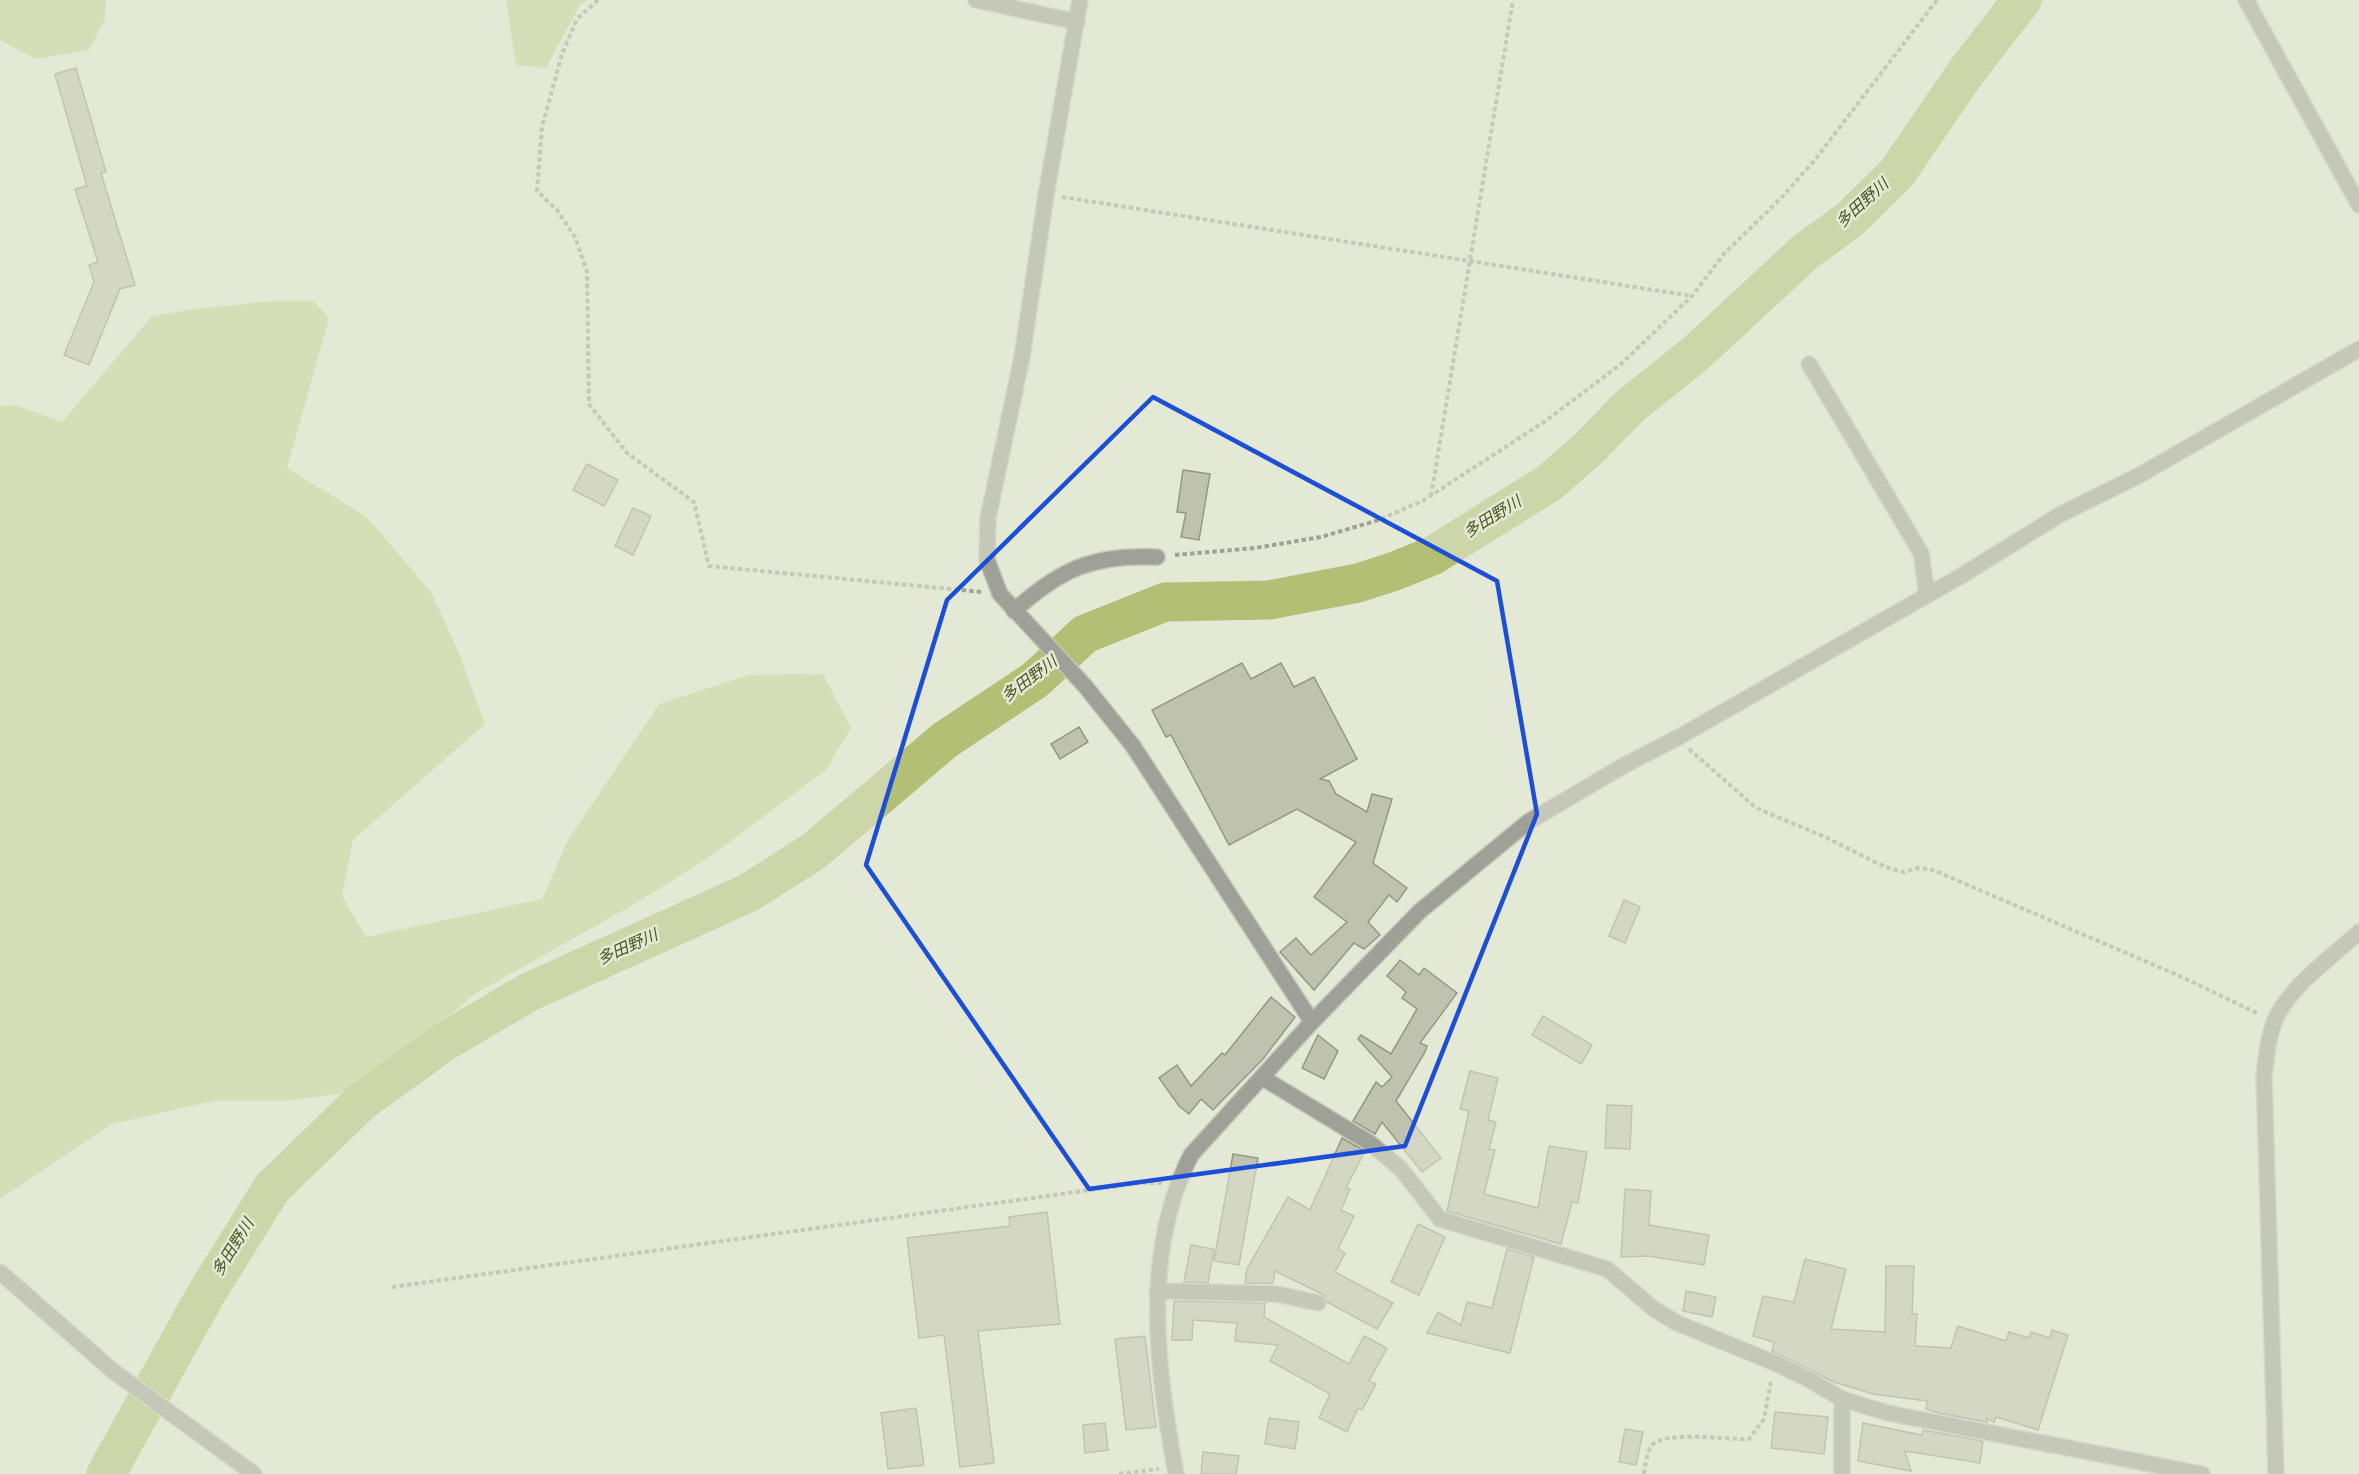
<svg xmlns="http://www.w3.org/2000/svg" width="2359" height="1474" viewBox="0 0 2359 1474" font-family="Overpass,'Noto Sans JP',sans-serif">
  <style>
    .green { fill: #c5d196 }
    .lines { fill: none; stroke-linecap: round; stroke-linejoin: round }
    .river { stroke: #b2bf74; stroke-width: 39 }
    .building { fill: #bec2af; stroke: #949886; stroke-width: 1.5 }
    .minor-casing { stroke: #c3c7b6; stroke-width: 18 }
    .path { stroke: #9fa395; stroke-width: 4; stroke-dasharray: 4.5 3; stroke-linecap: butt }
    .minor { stroke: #9fa098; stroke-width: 15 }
    .marked { fill: none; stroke: #1d4ed8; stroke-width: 4.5; stroke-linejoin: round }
    .labels { text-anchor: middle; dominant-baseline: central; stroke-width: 5; stroke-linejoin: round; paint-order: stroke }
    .water-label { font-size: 16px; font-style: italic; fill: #4d551e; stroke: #e4e9d6 }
  </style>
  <rect width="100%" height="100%" fill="#e4e9d6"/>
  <g class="green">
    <path d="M0,0H106L105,19L89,50L35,59L0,40Z"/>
    <path d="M506,0H588L580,5L546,68L516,65Z"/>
    <path d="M274,301H314L329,319L287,468L367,517L431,592L459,653L485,724L353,840L342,896L366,937L542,899L568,840L659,704L749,675L823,674L851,728L826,770L711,856L638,902L475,994L396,1062L344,1093L288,1101H214L112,1124L0,1199V406L14,405L62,422L152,316L195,309Z"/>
  </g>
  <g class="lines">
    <path class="river" d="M106,1474L206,1294L272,1188L361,1102L444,1042L529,992L748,893L814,851L945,740L1035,680L1085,634L1165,602L1269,600L1358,583L1395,571L1432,556L1549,483L1587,450L1630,406L1695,354L1805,252L1849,220L1897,173L1966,72L2022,0"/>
  </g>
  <g class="building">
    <path d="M76,68L106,172L101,173L135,285L120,289L89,365L64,355L94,282L89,265L98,262L75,189L87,186L55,74Z"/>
    <path d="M587,464L618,480L604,506L573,490Z"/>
    <path d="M1183,470L1210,474L1199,540L1181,537L1186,513L1177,512Z"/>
    <path d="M633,508L651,516L633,555L615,546Z"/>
    <path d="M1242,663L1251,679L1281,663L1294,687L1314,677L1357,759L1320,779L1329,781L1336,794L1367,812L1372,794L1392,799L1373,863L1407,888L1397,902L1389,895L1368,922L1380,935L1364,949L1354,943L1314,990L1280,952L1296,938L1311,955L1347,922L1314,897L1356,842L1297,809L1229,845L1171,735L1166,737L1152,710Z"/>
    <path d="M1079,727L1088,742L1060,759L1051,744Z"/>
    <path d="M1624,900L1640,907L1625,943L1609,936Z"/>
    <path d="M1400,960L1419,975L1424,968L1457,993L1420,1043L1427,1046L1425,1052L1396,1101L1441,1158L1422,1172L1382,1122L1375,1134L1353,1121L1376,1082L1382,1087L1392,1077L1358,1039L1361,1035L1391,1054L1417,1009L1402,998L1406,992L1387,976Z"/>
    <path d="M1271,997L1295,1017L1263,1059L1213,1110L1201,1099L1189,1114L1179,1106L1159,1078L1177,1065L1191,1086L1222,1053L1225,1055Z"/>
    <path d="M1543,1016L1592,1045L1581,1064L1532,1035Z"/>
    <path d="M1318,1035L1338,1051L1324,1079L1302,1068Z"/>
    <path d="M1470,1071L1498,1078L1488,1120L1496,1122L1489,1149L1495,1150L1484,1194L1538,1208L1549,1146L1587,1152L1578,1203L1572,1202L1561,1244L1447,1211L1469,1111L1460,1109Z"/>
    <path d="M1607,1105L1632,1106L1630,1149L1605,1148Z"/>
    <path d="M1342,1138L1365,1151L1346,1188L1350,1189L1341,1210L1354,1216L1338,1249L1345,1253L1335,1272L1393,1303L1377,1329L1327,1302L1324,1295L1275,1271L1273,1283H1245L1247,1269L1288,1197L1310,1210Z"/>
    <path d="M1233,1154L1258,1158L1239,1265L1214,1261Z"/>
    <path d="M1625,1189L1651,1191L1649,1225L1709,1235L1704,1265L1648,1256L1621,1257Z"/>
    <path d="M1047,1212L1060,1324L978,1331L994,1463L960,1467L944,1335L919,1338L907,1238L1010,1226L1009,1217Z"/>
    <path d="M1418,1224L1445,1237L1419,1295L1391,1282Z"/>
    <path d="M1191,1245L1214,1249L1208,1283L1184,1282Z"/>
    <path d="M1507,1249L1534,1257L1510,1353L1427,1333L1438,1312L1461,1325L1467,1302L1492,1308Z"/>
    <path d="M1805,1259L1846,1269L1831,1329L1885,1332L1886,1266H1914L1912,1314H1917L1915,1346L1951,1348L1958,1326L2006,1341L2009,1332L2029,1338L2031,1332L2050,1338L2052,1330L2068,1335L2038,1430L1996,1417L1994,1422L1987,1419V1422L1939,1413L1926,1409L1927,1401L1873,1394L1834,1382L1772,1351L1774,1342L1753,1336L1763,1296L1794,1302Z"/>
    <path d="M1686,1291L1716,1297L1712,1317L1683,1311Z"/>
    <path d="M1174,1301L1265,1303L1264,1317L1349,1364L1364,1336L1387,1348L1369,1381L1376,1384L1362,1410L1358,1408L1347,1432L1319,1418L1330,1394L1270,1361L1278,1345L1235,1341L1237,1323L1193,1320L1192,1340H1172Z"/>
    <path d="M1145,1336L1156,1427L1126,1430L1115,1339Z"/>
    <path d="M916,1408L924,1465L888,1469L881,1413Z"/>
    <path d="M1775,1412L1828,1417L1824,1454L1771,1448Z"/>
    <path d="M1269,1418L1299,1422L1295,1449L1265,1444Z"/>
    <path d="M1105,1423L1108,1450L1085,1453L1083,1425Z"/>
    <path d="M1863,1423L1922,1435L1923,1430L1983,1441L1980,1463L1905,1451L1911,1471L1858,1461Z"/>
    <path d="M1625,1429L1643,1432L1636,1465L1619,1462Z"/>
    <path d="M1203,1452L1239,1456L1236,1474H1201Z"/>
  </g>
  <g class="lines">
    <g class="minor-casing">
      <g id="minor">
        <path d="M976,0L1077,22"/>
        <path d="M1080,0L1046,195L1022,357L988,518L987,560L1000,594L1085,686L1133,746L1312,1022"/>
        <path d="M2246,0L2359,205"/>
        <path d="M1809,364L1921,553L1927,595"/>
        <path d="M1014,611C1060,569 1094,554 1157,557"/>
        <path d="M1263,1078L1370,1143L1401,1169L1440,1219L1607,1269L1654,1309L1677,1323L1775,1363L1808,1379L1842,1399L1888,1413L2202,1474"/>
        <path d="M0,1272L113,1371L254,1474"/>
        <path d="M1157,1291L1277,1294L1318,1303"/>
        <path d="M1842,1399V1474"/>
        <path d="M1176,1474C1157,1370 1141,1253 1191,1155L1312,1022L1420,911L1528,822L1623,766L1679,737L1961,576L2061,514L2138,476L2359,349"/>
        <path d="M2276,1474L2264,1076C2266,1058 2268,1038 2275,1020C2289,987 2333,956 2359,932"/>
      </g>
    </g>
    <g class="path">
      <path d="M598,0L577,19L562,54L542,127L537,191L557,210L575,237L587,272L589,404L627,453L694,502L709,566L982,592"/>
      <path d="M1062,197L1692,296"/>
      <path d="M1431,496L1513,0"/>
      <path d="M1175,555L1255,548L1321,537L1379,520L1424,500L1544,422L1621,364L1692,296L1724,254L1781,198L1814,161L1937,0"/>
      <path d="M1689,749L1756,808L1825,837L1885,867L1904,872L1918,868L1933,870L2182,977L2259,1014"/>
      <path d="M392,1287L1141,1183H1162"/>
      <path d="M1119,1474L1159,1469"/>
      <path d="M1644,1474C1645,1466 1647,1453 1651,1446C1662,1430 1730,1440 1749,1439L1764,1419L1771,1381"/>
    </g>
    <use href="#minor" class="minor"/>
  </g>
  <path d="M0 0H2359V1474H0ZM1153,397L1497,581L1537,814L1405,1146L1089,1189L866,865L947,600Z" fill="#e4e9d6" fill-opacity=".55" fill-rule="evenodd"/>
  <path class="marked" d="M1153,397L1497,581L1537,814L1405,1146L1089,1189L866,865L947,600Z"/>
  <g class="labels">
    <g class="water-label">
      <text transform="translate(1863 204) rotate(-42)">多田野川</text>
      <text transform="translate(1493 518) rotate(-32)">多田野川</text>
      <text transform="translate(1030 680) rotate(-37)">多田野川</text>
      <text transform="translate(628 948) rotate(-24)">多田野川</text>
      <text transform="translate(234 1248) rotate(-58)">多田野川</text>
    </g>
  </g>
</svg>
